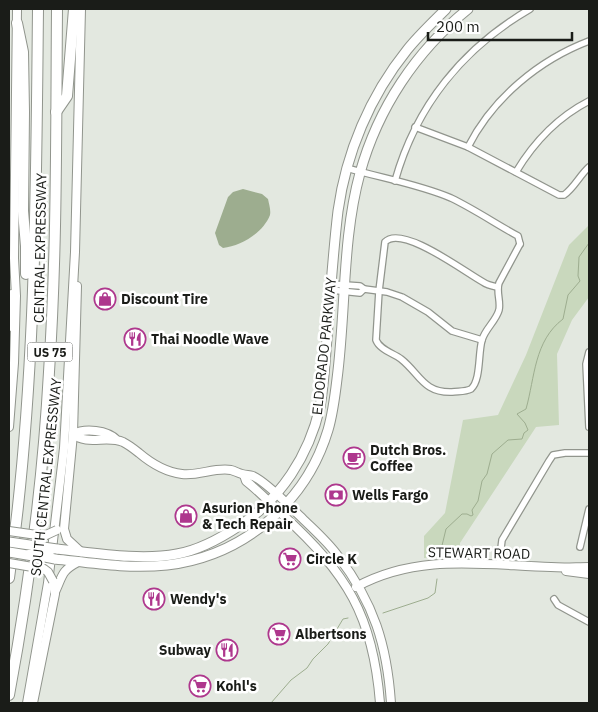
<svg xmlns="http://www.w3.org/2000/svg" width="598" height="712" viewBox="0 0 598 712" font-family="'IBM Plex Sans',sans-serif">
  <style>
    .green { fill: #c9d8bd }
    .water { fill: #9dad8f }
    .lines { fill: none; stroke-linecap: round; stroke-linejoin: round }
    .stream { stroke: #9dad8f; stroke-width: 1 }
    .street-casing { stroke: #91958d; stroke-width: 8 }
    .secondary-casing { stroke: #91958d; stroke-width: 10 }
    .primary-casing { stroke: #91958d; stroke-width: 11 }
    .highway-casing { stroke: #91958d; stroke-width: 12 }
    .street { stroke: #fff; stroke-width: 5.5 }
    .secondary { stroke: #fff; stroke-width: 8 }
    .primary { stroke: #fff; stroke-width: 9 }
    .highway { stroke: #fff; stroke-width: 10 }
    .secondary-bridge-casing { stroke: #91958d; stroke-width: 10; stroke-linecap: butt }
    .primary-bridge-casing { stroke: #91958d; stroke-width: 11; stroke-linecap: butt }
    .secondary-bridge { stroke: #fff; stroke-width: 8 }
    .primary-bridge { stroke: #fff; stroke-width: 9 }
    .labels { text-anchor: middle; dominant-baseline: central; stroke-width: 5; stroke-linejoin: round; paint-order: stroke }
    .shield { fill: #fff; stroke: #5f605d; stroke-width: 1 }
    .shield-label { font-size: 12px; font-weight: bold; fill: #1a1c18 }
    .street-label { font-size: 14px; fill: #1a1c18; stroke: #fff }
    .poi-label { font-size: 14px; font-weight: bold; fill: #1a1c18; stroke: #fff; text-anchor: start }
  </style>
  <rect width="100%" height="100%" fill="#e3e8e0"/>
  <path class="green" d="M589,225V297L572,320L557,354L559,425L536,427L460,543V558H424V536L445,513L463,420L498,415L526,355L569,245Z"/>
  <path class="water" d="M243,189L262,194L268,199C269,204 271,210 270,215C263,233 241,246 223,248L219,245L215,233L228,197L233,192Z"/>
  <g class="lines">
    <g class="stream">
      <path d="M439,558L446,529L462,514H467L471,516L473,515L472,510L478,501L482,481L487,474L492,454L508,440L522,439L524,433L528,430L525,423L517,414L526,409C535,377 534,341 563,319L568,295L580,281L578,276L579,257L589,243"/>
      <path d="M383,613L428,598L435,593L437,579"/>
      <path d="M271,703L291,680L307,668L313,659L328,644L343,619L348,618"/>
    </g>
    <g class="street-casing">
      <g id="street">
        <path d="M415,127L468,147L559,195H564C574,188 580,175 589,167"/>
        <path d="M468,147C493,98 539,60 589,41"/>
        <path d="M347,168C381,178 418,184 451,198C474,209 496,224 518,236L520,244"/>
        <path d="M516,172C534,142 558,117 589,101"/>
        <path d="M395,181C416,106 463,48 530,9"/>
        <path d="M497,287C492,286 487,285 483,282C466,273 402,224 385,242L379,291L376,340C380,350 393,353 401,359C420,374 423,393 452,392C458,391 465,392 471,389C481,380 478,354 482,340C485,329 496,321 499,310C501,301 496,292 499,283L520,244"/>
        <path d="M364,289L387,292L402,297L428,312L452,331L482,340"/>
        <path d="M331,290L360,293L364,289L360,286L331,284"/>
        <path d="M589,352L586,364L589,427"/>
        <path d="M580,547L589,509"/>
        <path d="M499,564L502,540L549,461L553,455L565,453H589"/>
        <path d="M554,599L558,605L589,622"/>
      </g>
    </g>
    <g class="secondary-casing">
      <g id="secondary">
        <path d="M77,286L73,434L64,529L67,539L81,552"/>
        <path d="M9,327L12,294"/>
        <path d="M9,427L14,363L16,296L14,258L17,9"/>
        <path d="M117,440C107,430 85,428 73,434C87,446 107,435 123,442C129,445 134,449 139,453C152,464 165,472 182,474C199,476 215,467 231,470C235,471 238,473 242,474C246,475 249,475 253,476C268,483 289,506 302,518C314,530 328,542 338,556C374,603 387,645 391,703"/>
        <path d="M244,475L246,481C260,492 271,504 283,515C347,574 373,615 380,703"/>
        <path d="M33,556L41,562L48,572"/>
        <path d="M566,571L589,574"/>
        <path d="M356,587C418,553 483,565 551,567C564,568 576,567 589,567"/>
        <path d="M55,592C63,575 61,571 78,562"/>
        <path d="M27,703L48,583L64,448L75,252L81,9"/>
        <path d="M33,703L55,594L53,581"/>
      </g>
    </g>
    <g class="primary-casing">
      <g id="primary">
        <path d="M57,549C95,553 140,561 177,554C199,550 221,538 239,526C281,499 309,455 320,407C324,385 325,361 327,339C330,296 333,253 338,211C346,153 370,96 407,50C419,35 433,22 446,9"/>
        <path d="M55,559C92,563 129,569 167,565C243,556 306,503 328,430C333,413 335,396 337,379C346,310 342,239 360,173C378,108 416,51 468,9"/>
      </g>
    </g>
    <g class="highway-casing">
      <g id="highway">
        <path d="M17,23L23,52L24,112L23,211L26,246V274"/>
        <path d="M56,112L67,96L74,9"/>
        <path d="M9,578C36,390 36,198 38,9"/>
        <path d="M9,695C29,588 43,481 49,372C57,251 56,130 57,9"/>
      </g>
    </g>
    <use href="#street" class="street"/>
    <use href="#secondary" class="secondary"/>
    <use href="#primary" class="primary"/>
    <use href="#highway" class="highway"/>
    <g class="secondary-bridge-casing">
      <g id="secondary-bridge">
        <path d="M9,531L44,536L57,530"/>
        <path d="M29,554L52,550"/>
        <path d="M9,563L44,569L48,572L53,581"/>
      </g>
    </g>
    <g class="primary-bridge-casing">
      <g id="primary-bridge">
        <path d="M9,542L57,549"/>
        <path d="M9,552L33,556"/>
        <path d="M45,557L55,559"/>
      </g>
    </g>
    <use href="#secondary-bridge" class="secondary-bridge"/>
    <use href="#primary-bridge" class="primary-bridge"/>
  </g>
  <defs>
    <g id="shop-ring" transform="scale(1.125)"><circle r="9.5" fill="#fff" stroke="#ae378d" stroke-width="1.5"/><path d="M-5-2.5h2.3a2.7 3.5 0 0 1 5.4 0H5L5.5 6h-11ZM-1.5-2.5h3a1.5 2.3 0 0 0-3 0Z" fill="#ae378d"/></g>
    <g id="restaurant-ring" transform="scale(1.125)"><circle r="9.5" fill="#fff" stroke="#ae378d" stroke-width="1.5"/><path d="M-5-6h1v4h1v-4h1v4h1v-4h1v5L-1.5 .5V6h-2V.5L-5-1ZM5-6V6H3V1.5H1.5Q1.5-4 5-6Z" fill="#ae378d"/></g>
    <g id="cafe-ring" transform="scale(1.125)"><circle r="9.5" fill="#fff" stroke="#ae378d" stroke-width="1.5"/><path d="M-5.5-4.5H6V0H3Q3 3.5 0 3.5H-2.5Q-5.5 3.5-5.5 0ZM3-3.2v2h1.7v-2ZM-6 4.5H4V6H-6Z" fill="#ae378d"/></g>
    <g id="bank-ring" transform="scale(1.125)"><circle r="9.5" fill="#fff" stroke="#ae378d" stroke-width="1.5"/><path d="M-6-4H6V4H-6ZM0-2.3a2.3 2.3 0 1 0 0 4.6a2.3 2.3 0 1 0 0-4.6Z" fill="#ae378d"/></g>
    <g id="supermarket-ring" transform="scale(1.125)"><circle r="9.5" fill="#fff" stroke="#ae378d" stroke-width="1.5"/><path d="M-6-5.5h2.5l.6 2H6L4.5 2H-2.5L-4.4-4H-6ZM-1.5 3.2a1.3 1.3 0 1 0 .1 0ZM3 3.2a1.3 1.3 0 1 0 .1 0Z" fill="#ae378d"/></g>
  </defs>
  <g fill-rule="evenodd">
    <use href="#shop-ring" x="105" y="299"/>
    <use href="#restaurant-ring" x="135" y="339"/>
    <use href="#cafe-ring" x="354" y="458"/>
    <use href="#bank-ring" x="336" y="495"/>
    <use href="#shop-ring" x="186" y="516"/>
    <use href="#supermarket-ring" x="290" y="559"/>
    <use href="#restaurant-ring" x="154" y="599"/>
    <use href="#supermarket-ring" x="279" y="634"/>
    <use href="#restaurant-ring" x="227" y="650"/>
    <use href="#supermarket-ring" x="200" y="686"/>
  </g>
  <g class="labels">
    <rect class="shield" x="27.5" y="342.5" width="45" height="19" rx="4"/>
    <g class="shield-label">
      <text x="50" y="352">US 75</text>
    </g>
    <g class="street-label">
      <text transform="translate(40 248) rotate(-89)">CENTRAL EXPRESSWAY</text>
      <text transform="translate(324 346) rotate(-84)">ELDORADO PARKWAY</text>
      <text transform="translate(46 477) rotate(-84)">SOUTH CENTRAL EXPRESSWAY</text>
      <text transform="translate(479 553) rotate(1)">STEWART ROAD</text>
    </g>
    <g class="poi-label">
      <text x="121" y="299">Discount Tire</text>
      <text x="151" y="339">Thai Noodle Wave</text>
      <text x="370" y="450">Dutch Bros.<tspan x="370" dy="16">Coffee</tspan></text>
      <text x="352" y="495">Wells Fargo</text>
      <text x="202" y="508">Asurion Phone<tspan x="202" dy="16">&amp; Tech Repair</tspan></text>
      <text x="306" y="559">Circle K</text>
      <text x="170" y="599">Wendy's</text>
      <text x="295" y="634">Albertsons</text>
      <text x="211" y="650" text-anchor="end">Subway</text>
      <text x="216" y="686">Kohl's</text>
    </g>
  </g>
  <rect width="598" height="712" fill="none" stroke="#1a1c18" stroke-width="20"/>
  <path d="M428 32v8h144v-8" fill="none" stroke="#1a1c18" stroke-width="2.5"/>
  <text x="436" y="32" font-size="15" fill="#1a1c18" stroke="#ffffff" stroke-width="4" paint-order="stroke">200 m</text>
</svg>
